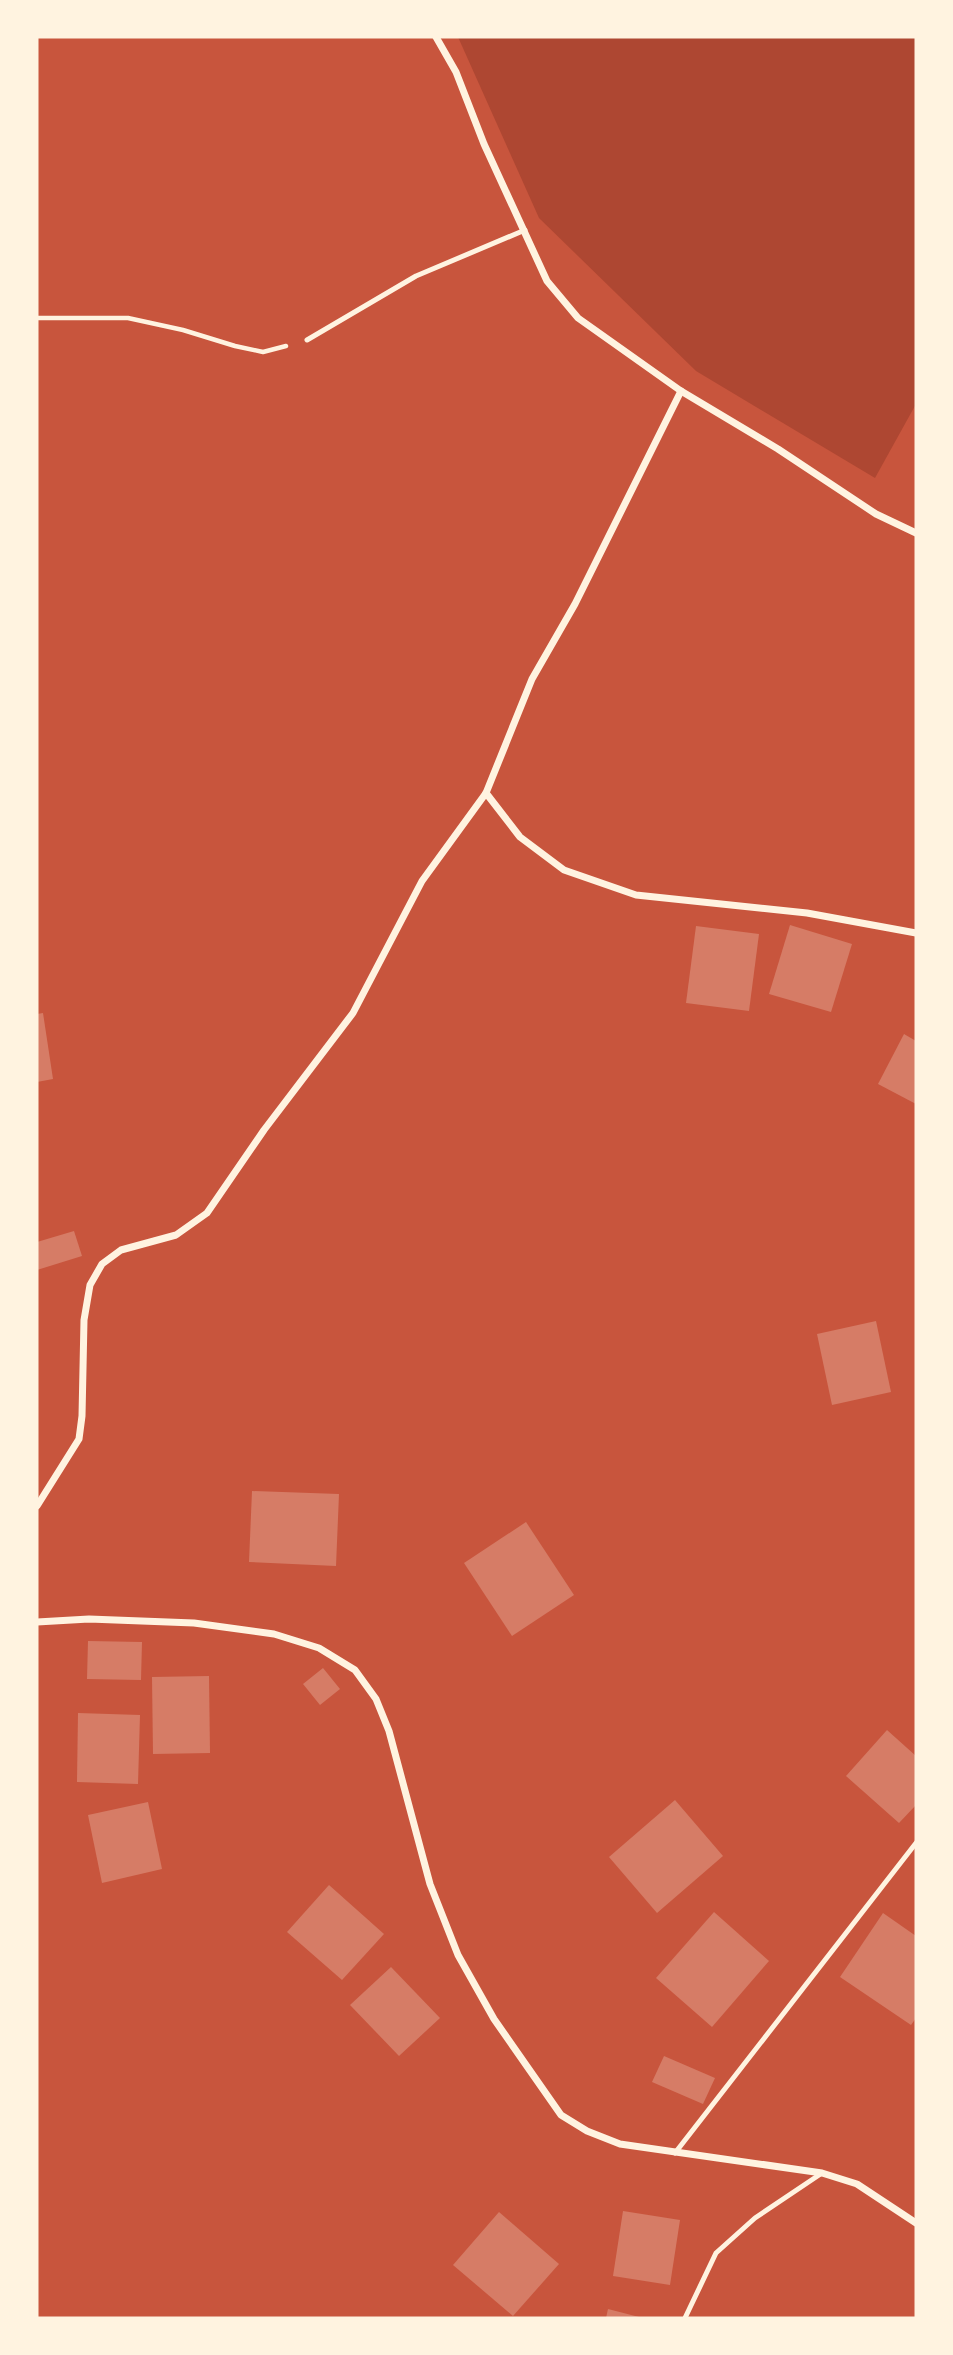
<svg xmlns="http://www.w3.org/2000/svg" width="953" height="2355" viewBox="0 0 953 2355" font-family="'Work Sans',sans-serif">
  <style>
    .green { fill: #ae4732 }
    .building { fill: #d67c66 }
    .lines { fill: none; stroke-linecap: round; stroke-linejoin: round }
    .path { stroke: #fff3e0; stroke-width: 4.5 }
    .service { stroke: #fff3e0; stroke-width: 5 }
    .minor { stroke: #fff3e0; stroke-width: 7 }
  </style>
  <rect width="100%" height="100%" fill="#c8553d"/>
  <path class="green" d="M458,37H916V404L875,478L696,371L539,218Z"/>
  <g class="building">
    <path d="M790,925L852,944L831,1012L769,994Z"/>
    <path d="M696,926L759,934L749,1011L686,1003Z"/>
    <path d="M43,1013L53,1079L37,1082V1014Z"/>
    <path d="M904,1034L916,1041V1104L878,1084Z"/>
    <path d="M74,1231L82,1256L37,1270V1242Z"/>
    <path d="M876,1321L891,1392L832,1405L817,1334Z"/>
    <path d="M252,1491L339,1494L336,1566L249,1562Z"/>
    <path d="M526,1522L574,1595L512,1636L464,1563Z"/>
    <path d="M88,1641L142,1642L141,1680L87,1679Z"/>
    <path d="M323,1668L340,1689L320,1705L303,1684Z"/>
    <path d="M209,1676L210,1753L153,1754L152,1677Z"/>
    <path d="M78,1713L140,1715L138,1784L77,1782Z"/>
    <path d="M887,1730L916,1756V1805L899,1823L846,1776Z"/>
    <path d="M675,1800L723,1856L657,1913L609,1857Z"/>
    <path d="M148,1802L162,1869L102,1883L88,1815Z"/>
    <path d="M329,1885L384,1934L342,1980L287,1932Z"/>
    <path d="M714,1912L769,1961L712,2027L656,1978Z"/>
    <path d="M883,1913L916,1936V2018L911,2025L840,1977Z"/>
    <path d="M391,1967L440,2018L399,2056L350,2005Z"/>
    <path d="M664,2056L715,2078L703,2104L652,2082Z"/>
    <path d="M623,2211L680,2220L670,2285L613,2276Z"/>
    <path d="M499,2212L559,2264L513,2316L453,2265Z"/>
    <path d="M608,2309L639,2317V2318H606Z"/>
  </g>
  <g class="lines">
    <path class="path" d="M37,318H128L183,330L235,346L263,352L286,346"/>
    <g class="service">
      <path d="M307,340L416,276L525,230"/>
      <path d="M675,2153L916,1843"/>
      <path d="M685,2318L716,2253L755,2218L822,2173"/>
    </g>
    <g class="minor">
      <path d="M436,37L456,72L484,144L547,281L578,318L681,391L778,449L876,514L916,533"/>
      <path d="M486,793L520,837L564,870L636,895L807,913L916,933"/>
      <path d="M37,1506L79,1439L82,1416L84,1320L90,1285L102,1264L121,1250L176,1235L207,1213L264,1130L353,1013L422,881L486,793L532,679L575,604L681,391"/>
      <path d="M37,1622L89,1619L194,1623L274,1634L319,1648L355,1670L376,1699L389,1731L430,1884L458,1955L494,2019L561,2115L587,2131L620,2144L822,2173L857,2184L916,2223"/>
    </g>
  </g>
  <rect width="953" height="2355" fill="none" stroke="#fff3e0" stroke-width="77"/>
</svg>
